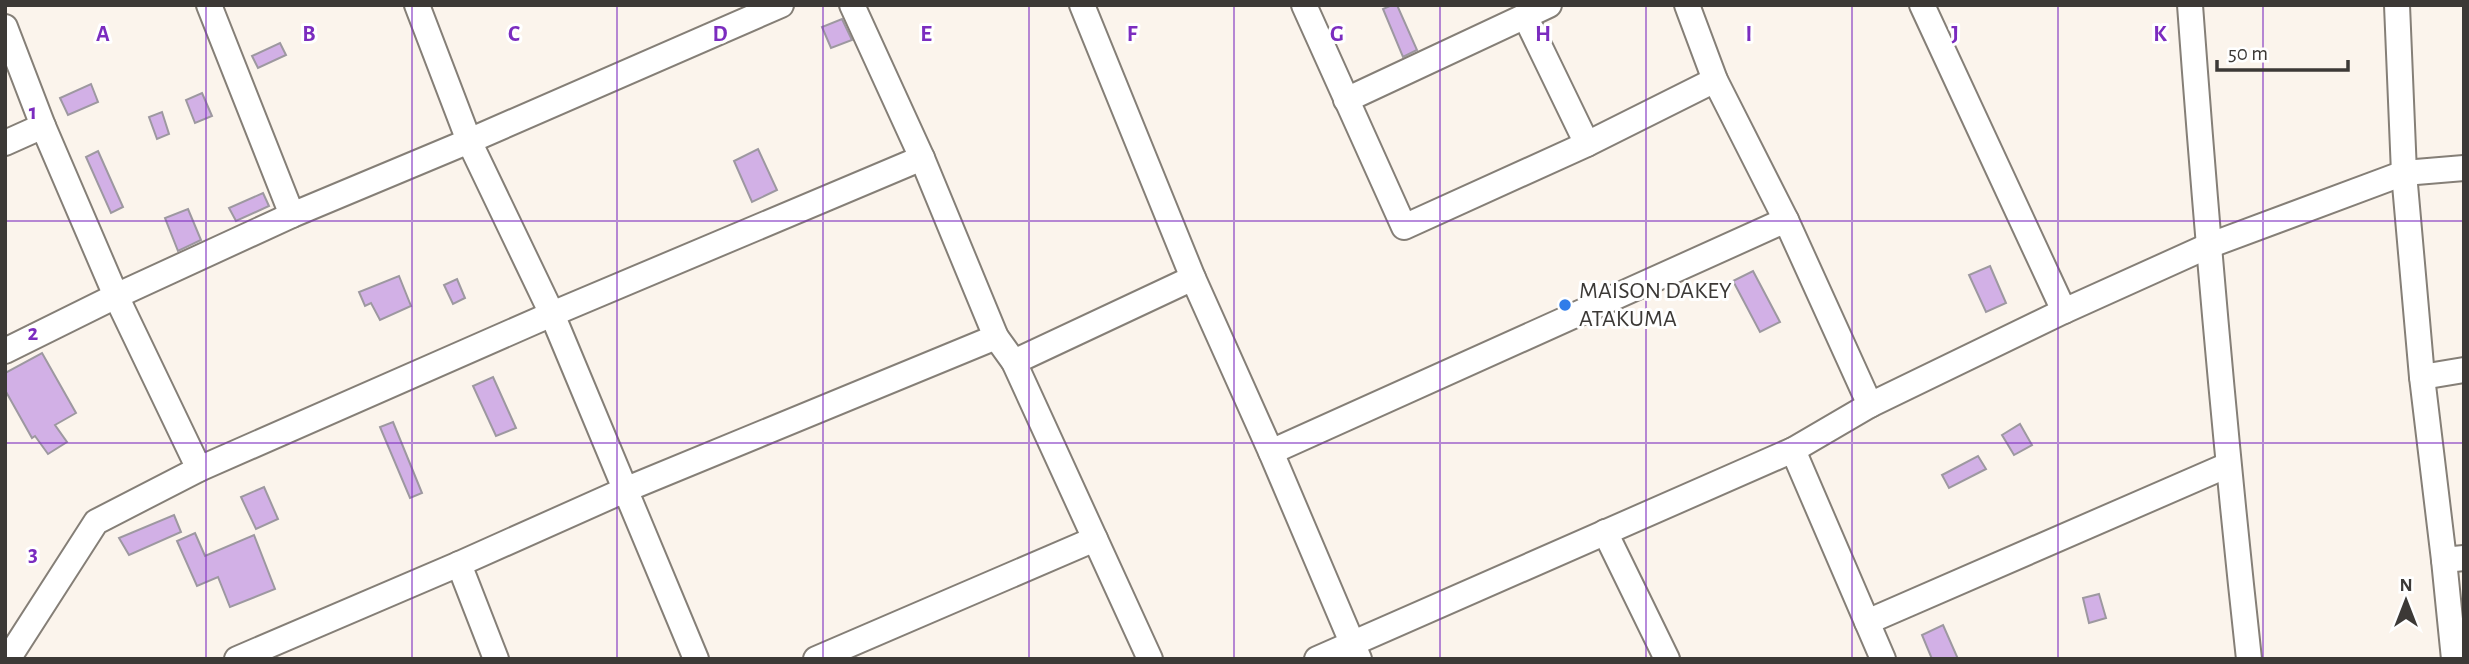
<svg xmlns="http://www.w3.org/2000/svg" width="2469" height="664" viewBox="0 0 2469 664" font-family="'Alegreya Sans',sans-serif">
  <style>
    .building { fill: #d2b0e6; stroke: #9d98a0; stroke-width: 2 }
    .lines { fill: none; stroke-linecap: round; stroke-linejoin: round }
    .minor-casing { stroke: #857f77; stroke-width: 28 }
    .minor { stroke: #fff; stroke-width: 24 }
    .grid { fill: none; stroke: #7b2cbf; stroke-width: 2; stroke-opacity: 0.55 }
    .poi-dot { fill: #307de9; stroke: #fff; stroke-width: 2.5 }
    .labels { text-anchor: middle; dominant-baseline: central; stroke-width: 6; stroke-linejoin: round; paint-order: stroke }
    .poi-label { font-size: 24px; fill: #3c3936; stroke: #fff; text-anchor: start }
    .grid-label { font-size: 23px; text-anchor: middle; font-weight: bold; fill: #7b2cbf; stroke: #fff; stroke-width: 6; stroke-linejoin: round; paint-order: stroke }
  </style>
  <rect width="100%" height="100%" fill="#fbf4ec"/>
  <g class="building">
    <path d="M1392,5H1397L1417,50L1403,57L1383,9Z"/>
    <path d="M842,19L852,40L831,48L822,27Z"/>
    <path d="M280,43L286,55L258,68L252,56Z"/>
    <path d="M91,84L98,102L68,115L60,98Z"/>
    <path d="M202,93L212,116L195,123L186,100Z"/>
    <path d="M162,112L169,134L157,139L149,117Z"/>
    <path d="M758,149L777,190L752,202L734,161Z"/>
    <path d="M98,151L123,207L111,213L86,157Z"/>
    <path d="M263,193L269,206L236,221L229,208Z"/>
    <path d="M188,209L201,240L178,251L165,218Z"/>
    <path d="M1990,266L2006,303L1986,312L1969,275Z"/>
    <path d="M1753,271L1780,322L1760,332L1733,281Z"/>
    <path d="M399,276L411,306L380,320L371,303L365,306L359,292Z"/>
    <path d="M457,279L465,298L453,304L444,285Z"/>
    <path d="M42,353L76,413L55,425L67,442L48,454L35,436L32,438L5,390V373Z"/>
    <path d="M493,377L516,428L496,436L473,386Z"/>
    <path d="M393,422L422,493L410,498L380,427Z"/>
    <path d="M2020,424L2032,445L2014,455L2002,435Z"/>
    <path d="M1978,456L1986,469L1949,488L1942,475Z"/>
    <path d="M264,487L278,519L256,529L241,497Z"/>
    <path d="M174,515L181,532L129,555L119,538Z"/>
    <path d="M195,533L205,556L254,535L275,589L230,607L218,577L197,586L177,541Z"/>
    <path d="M2099,594L2106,618L2089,623L2083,598Z"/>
    <path d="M1943,625L1958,659H1932L1922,635Z"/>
  </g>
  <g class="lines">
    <g class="minor-casing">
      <g id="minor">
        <path d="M209,5L292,215"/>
        <path d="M417,5L469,141L552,314L696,659"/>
        <path d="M852,5L922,158L996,337L1014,362L1150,659"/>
        <path d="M1082,5L1193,278L1271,452L1359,659"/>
        <path d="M1304,5L1404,227L1587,144L1715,80"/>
        <path d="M1687,5L1715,80L1786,220L1870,405"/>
        <path d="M1922,5L2064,311"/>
        <path d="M2190,5C2206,224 2225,441 2249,659"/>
        <path d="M2397,5L2404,173L2422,377L2444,560L2464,558"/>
        <path d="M1525,16L1587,144"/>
        <path d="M5,27L43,126L116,296L199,469"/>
        <path d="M1346,100L1549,5"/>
        <path d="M5,143L43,126"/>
        <path d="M5,351L116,296L292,215L469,141L781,5"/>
        <path d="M1014,362L1193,278"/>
        <path d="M2422,377L2464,370"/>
        <path d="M1793,450L1883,659"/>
        <path d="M1271,452L1786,220"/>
        <path d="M1605,532L1667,659"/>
        <path d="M2444,560L2454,659"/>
        <path d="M459,564L496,659"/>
        <path d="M1867,622L2228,465"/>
        <path d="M8,659L96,522L199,469L552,314L922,158"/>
        <path d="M237,659L459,564L627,489L996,337"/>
        <path d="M816,659L1095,539"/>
        <path d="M1317,659L1793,450L1870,405L2064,311L2208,246L2404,173L2464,168"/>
      </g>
    </g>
    <use href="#minor" class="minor"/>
  </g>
  <path class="grid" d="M206,5V659M412,5V659M617,5V659M823,5V659M1029,5V659M1234,5V659M1440,5V659M1646,5V659M1852,5V659M2058,5V659M2263,5V659M5,221H2464M5,443H2464"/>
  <circle class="poi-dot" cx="1565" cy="305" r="7"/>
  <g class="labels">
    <g class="poi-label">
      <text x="1579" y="291">MAISON DAKEY<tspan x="1579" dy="28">ATAKUMA</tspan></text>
    </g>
  </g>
  <g class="grid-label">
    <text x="103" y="41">A</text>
    <text x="309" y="41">B</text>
    <text x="514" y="41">C</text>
    <text x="720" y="41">D</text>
    <text x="926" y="41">E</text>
    <text x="1132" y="41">F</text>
    <text x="1337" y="41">G</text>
    <text x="1543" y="41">H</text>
    <text x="1749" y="41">I</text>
    <text x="1955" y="41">J</text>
    <text x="2160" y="41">K</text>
    <text x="33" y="119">1</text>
    <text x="33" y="340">2</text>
    <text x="33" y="561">3</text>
  </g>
  <rect width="2469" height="664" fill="none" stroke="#3c3936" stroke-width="14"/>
  <g transform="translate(2406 601)" stroke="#ffffff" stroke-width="5" paint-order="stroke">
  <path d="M0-5L12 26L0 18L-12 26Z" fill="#3c3936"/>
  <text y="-10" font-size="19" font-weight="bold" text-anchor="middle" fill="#3c3936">N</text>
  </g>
  <path d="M2217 60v10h131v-10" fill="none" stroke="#3c3936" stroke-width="3.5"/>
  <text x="2228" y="60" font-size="21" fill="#3c3936" stroke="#ffffff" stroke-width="5" paint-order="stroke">50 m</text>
</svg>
